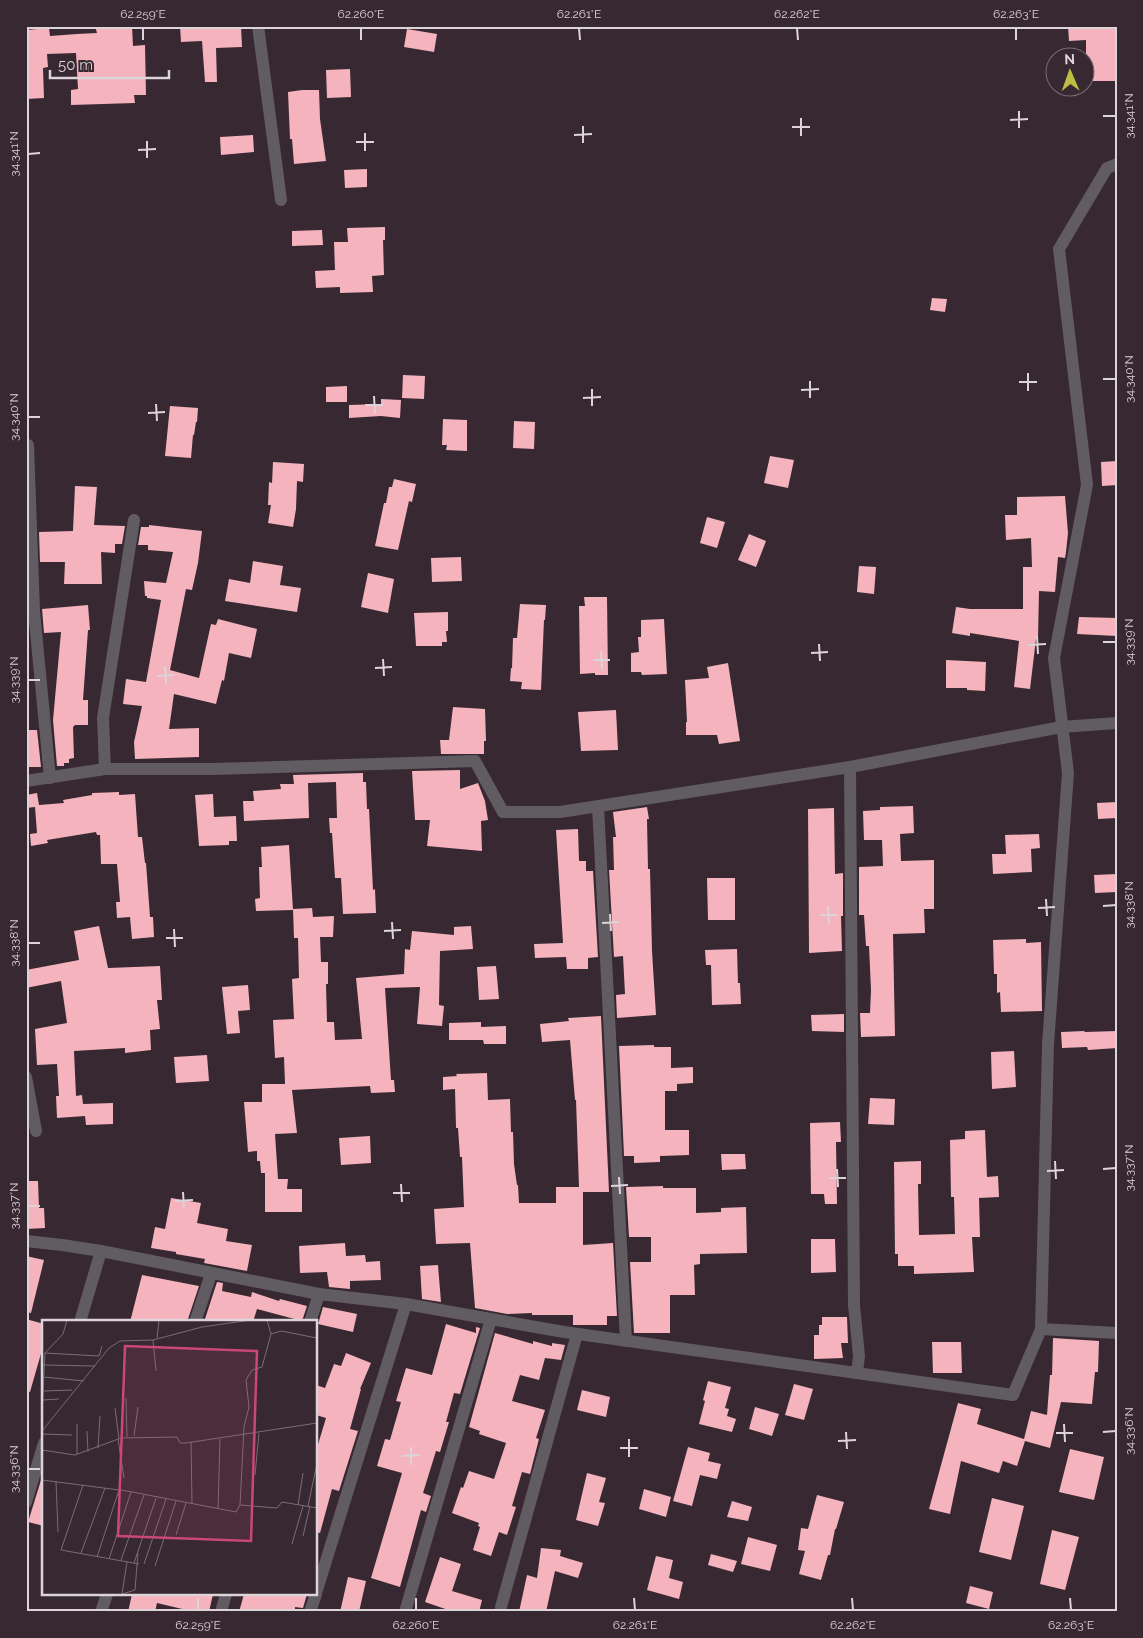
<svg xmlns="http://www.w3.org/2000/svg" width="1143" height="1638" viewBox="0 0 1143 1638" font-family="Raleway,sans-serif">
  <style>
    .building { fill: #f4b3bd }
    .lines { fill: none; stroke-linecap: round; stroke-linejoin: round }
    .minor { stroke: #615c62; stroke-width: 12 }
    .ticks { fill: none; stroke: #ddd4d9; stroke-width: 2 }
    .inset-road { fill: none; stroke: #796d74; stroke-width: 1 }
    .view { fill: #c9477a; fill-opacity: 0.15; stroke: #c9477a; stroke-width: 2.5 }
    .inset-edge { fill: none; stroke: #ddd4d9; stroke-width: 2.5 }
    .neatline { fill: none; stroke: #ddd4d9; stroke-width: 2 }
    .ticks-label { font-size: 12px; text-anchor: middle; fill: #ddd4d9 }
  </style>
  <rect width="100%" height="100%" fill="#372831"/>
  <g class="building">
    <path d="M95,26H132L133,46L145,45L146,95H134L135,103L71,105V90L78,89L76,53L47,54L48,67L43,68L44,98L26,99V30L49,28L50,36L77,34L97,33Z"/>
    <path d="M180,26H211V28L241,26L242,47L216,48L217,82H205L202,41L181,42Z"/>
    <path d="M1068,26H1117V40L1115,41V81H1086V40L1069,41Z"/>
    <path d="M407,29L437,34L434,52L404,47Z"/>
    <path d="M350,69L351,97L327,98L326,70Z"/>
    <path d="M302,90H319L320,119L326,161L294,164L292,139H290L288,92Z"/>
    <path d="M253,135L254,152L221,155L220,137Z"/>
    <path d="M367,169V187L345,188L344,170Z"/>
    <path d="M385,227V240H383L384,275L372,276L373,292L340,293V287L316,288L315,271L335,270L334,242H348L347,228Z"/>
    <path d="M322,230L323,245L292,246V231Z"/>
    <path d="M932,298L947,299L945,312L930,310Z"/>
    <path d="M403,375L425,376L424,399L402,398Z"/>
    <path d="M347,386V402H326V387Z"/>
    <path d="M381,399L401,400L400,418L381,416L349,418V405L381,404Z"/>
    <path d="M170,406L198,408L197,422H196L194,435H193L191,458L165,456Z"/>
    <path d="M443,419L467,420V451L446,450L447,445H442Z"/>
    <path d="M514,421L535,422L534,449L513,448Z"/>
    <path d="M770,456L794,460L788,488L764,483Z"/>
    <path d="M1117,461V485L1102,486L1101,462Z"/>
    <path d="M273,462L304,464L303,482L297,481L296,509L293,527L268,523L271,505H268L269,482L272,483Z"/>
    <path d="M394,479L416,484L412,502L409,501L398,550L375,546L384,503H386L389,487H392Z"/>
    <path d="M75,486L97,487L94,525L125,526L122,544H115V553L101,552L102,584H64L65,562H40L39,532L73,531Z"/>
    <path d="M1065,496L1068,533L1066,552L1065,558L1058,557L1055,592L1039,591L1038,639H1036L1030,689L1014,687L1019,641L970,633V636L952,633L956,607L970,609H1023V567H1032L1031,538L1006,540L1005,515H1017V497Z"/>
    <path d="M707,517L725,522L717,548L700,543Z"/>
    <path d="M149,525L202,531L198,563L192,590L186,589L170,670L199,678L211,624L216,625L218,619L257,629L251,658L229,653L224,681L222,680L216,704L174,694L169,729L199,728V757L135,759L134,742L142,706L123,704L126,679L146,682L161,600L147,598V596H145L144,581L166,583L173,552L148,550V545H138L141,527H149Z"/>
    <path d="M749,534L766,541L756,567L738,560Z"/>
    <path d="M461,557L462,581L432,582L431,558Z"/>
    <path d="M253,561L283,566L280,585L301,588L297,612L225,601L229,579L250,583Z"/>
    <path d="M859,566L876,567L874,594L857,592Z"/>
    <path d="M368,573L394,579L388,613L361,607Z"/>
    <path d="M584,597H607L608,675H595V673L580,674L579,606H585Z"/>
    <path d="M520,604L546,605L545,620H544L541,690L521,689L522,682L510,681L511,668H512L513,638H517Z"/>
    <path d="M88,605L90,630H88L83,700H88V725H75L73,727L74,758L69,759V763H64V766H57L53,720L61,632L44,633L42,609Z"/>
    <path d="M448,612V631H446L447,642H442V646H416L414,613Z"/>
    <path d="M1079,617L1117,618V636L1077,634Z"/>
    <path d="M664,619L667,674L642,675L641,672H631V653L639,652L638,637H641V620Z"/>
    <path d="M946,660L986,662L985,691L967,690V688H946Z"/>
    <path d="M728,663L740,741L719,744L717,735H686V722H687L685,680L709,678L707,667Z"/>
    <path d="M453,707L485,709L486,741H484V754H441L440,740H449Z"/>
    <path d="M616,710L618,750L581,751L578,712Z"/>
    <path d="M26,730H37L41,767H26Z"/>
    <path d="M460,770V789L478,783L485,801L488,820L481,821L482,851L427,846L430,820H415L412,771Z"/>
    <path d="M363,773V782H366L367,809H369L373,890L375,889L376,913L343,914L341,878H335L332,833H330L329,818H337L336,782L308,783L309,818L244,821L243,801H254L253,791L281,789L280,784H294L293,775Z"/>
    <path d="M119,792V795L135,794L138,837H142L145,863H146L150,917H153L154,937L132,939L130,917L117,918L116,902H120L117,864H101L100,835H97L96,832L47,840L48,843L31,846L30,834L37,833L35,807L26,808V795L37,793L39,805L64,803L63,800L92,795V793Z"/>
    <path d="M213,794L214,817L236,816L237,841H229V845L199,846L195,795Z"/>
    <path d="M1117,802V818L1098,819L1097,803Z"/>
    <path d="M913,806L914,833L900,834L901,861L934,860V909H924L925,933L893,934L895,1036L861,1037L860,1013H870L871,990L869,946H866L864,915H859V867L883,866L882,840H864L863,811L880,810V807Z"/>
    <path d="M647,807L649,819H647L648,869H650L652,951L656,1015L617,1018L616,995L625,994L623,956L614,957L609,870H614L613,837H616L613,812Z"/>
    <path d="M834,808L835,874L843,873V916H841L842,951L809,953L808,809Z"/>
    <path d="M578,829L579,861H586V871H593L598,957L588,958V969H567L566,957L535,958L534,944L563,943L556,830Z"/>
    <path d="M1039,834L1040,848L1031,849L1032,872L993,874L992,854H1006L1005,835Z"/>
    <path d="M289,845L293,910L256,911L255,899L260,898L259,867H262L261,847Z"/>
    <path d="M1117,874V892L1095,893L1094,875Z"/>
    <path d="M707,878H735V920H708Z"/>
    <path d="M312,908L313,917L334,916L333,937H320L321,962H328V984H326L327,1022H334L335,1040L362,1039L356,978L404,974L405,949L410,950L412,931L454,935V927L471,926L473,949L440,951L439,1005L444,1006L442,1026L417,1024L420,987L385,988L391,1080H394L395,1092L371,1093L370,1086L292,1090L297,1133L275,1134L278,1179H288L287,1189H302V1212H265V1173H261L260,1161H257V1151L248,1152L244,1102H262V1084H285L284,1057L275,1058L273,1020L294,1019L292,979L299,978L298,938H294L293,909Z"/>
    <path d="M99,926L108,968L160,966L162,1000H157L160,1029L150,1030L151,1050L125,1053V1048L74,1051L76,1096L82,1095L83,1104L113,1103V1124L86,1125L85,1116L57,1118L56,1096H59L57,1064L37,1065L35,1029L67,1023L61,981L26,988V970L79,960L74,931Z"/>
    <path d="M1026,939V943L1041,942L1042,1011L1001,1012L1000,992L997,993V974H994L993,940Z"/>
    <path d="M737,949L738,983H740L741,1004L712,1005L711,965H706L705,950Z"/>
    <path d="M496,966L499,999L479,1000L477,967Z"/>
    <path d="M248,985L250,1010L238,1011L240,1033L227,1034L222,987Z"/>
    <path d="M844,1014V1032L812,1031L811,1015Z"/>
    <path d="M601,1016L609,1192H583V1245L613,1243L617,1316H607V1325H573V1315H532V1313L507,1314L475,1308L470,1243L436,1244L434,1209L464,1207L462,1157H460L458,1128H456L455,1089L443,1090V1077L457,1076L456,1074L487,1073L488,1100L510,1099L511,1132H513L514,1164L517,1185H518L519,1203H556V1187H579L576,1100H575L570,1040L542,1042L540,1024L569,1021L568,1018Z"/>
    <path d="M481,1022V1027L506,1026V1044H484L483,1040H449V1023Z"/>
    <path d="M1084,1031L1085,1032L1117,1031V1048L1088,1050L1087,1047L1062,1048L1061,1032Z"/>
    <path d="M654,1045V1047H671V1068L693,1067V1083L677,1084V1091H665V1130H689V1155L660,1156V1162L634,1163V1156H624L619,1046Z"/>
    <path d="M1014,1051L1016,1087L992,1089L991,1052Z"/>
    <path d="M207,1055L209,1081L176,1083L174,1057Z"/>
    <path d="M870,1098L895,1099L894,1125L868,1124Z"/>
    <path d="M840,1122L841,1142H836L837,1204H825L824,1194H811L810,1123Z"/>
    <path d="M985,1130L987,1177L998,1176L999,1197L979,1198L980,1237H972L974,1272L914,1274V1266H898V1254H895L894,1162L921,1161V1184H918L919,1235L955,1234L954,1197H951L950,1140L965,1139V1131Z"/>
    <path d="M370,1136L371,1163L341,1165L339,1138Z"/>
    <path d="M721,1154H745L746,1169L722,1170Z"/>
    <path d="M26,1181H38L39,1208H44L45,1228L26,1229Z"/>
    <path d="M663,1186V1188H696V1213L721,1212V1208L746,1207L747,1253L700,1254V1264L694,1265L695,1295H670V1333H634L630,1262H651V1237H629L626,1187Z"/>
    <path d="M171,1198L201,1203L197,1223L228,1229L226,1241L252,1245L247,1271L204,1263L205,1259L176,1254V1252L151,1248L155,1227L165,1229Z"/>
    <path d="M811,1239H835L836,1272L811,1273Z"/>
    <path d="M345,1243L346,1256L365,1255L366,1262L380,1261L381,1280L350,1281V1289L329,1287L327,1272L300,1273L299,1246Z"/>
    <path d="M26,1256L44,1260L31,1313L26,1312Z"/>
    <path d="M438,1265L441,1302L422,1299L420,1266Z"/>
    <path d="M142,1275L199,1286L187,1322H130Z"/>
    <path d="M217,1282L223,1283L222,1291L251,1297L252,1292L279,1301L280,1299L307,1306L302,1321L257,1309L253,1322H204Z"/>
    <path d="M323,1307L357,1314L353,1332L318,1324Z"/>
    <path d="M822,1317H847L848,1343H841L843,1358L814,1359V1335H819V1325H822Z"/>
    <path d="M26,1319L44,1324V1343L30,1392L26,1391Z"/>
    <path d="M446,1324L476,1333V1327L480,1328L460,1394L454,1393L446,1422H449L440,1452L436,1451L423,1493L431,1496L426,1512L421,1510L400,1587L371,1578L402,1473L377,1466L385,1439L390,1440L401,1402L396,1401L406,1368L432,1375Z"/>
    <path d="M495,1333L533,1344V1341L552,1346V1343L565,1345L561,1360L545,1358L539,1380L520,1375L512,1401L545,1410L536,1438L539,1439L530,1474L522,1472L512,1506L516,1507L507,1535L499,1532L491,1556L473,1550L480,1527L478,1526L479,1523L452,1513L461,1487L463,1488L469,1471L494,1479L506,1443L479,1434L480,1431L469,1427Z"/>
    <path d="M1053,1338L1099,1341L1098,1372H1095L1092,1404L1061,1402L1050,1448L1025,1441L1017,1466L1003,1461L999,1473L961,1461L950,1514L929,1509L958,1403L981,1409L977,1424L1024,1439L1031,1411L1047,1415L1050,1375H1052Z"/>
    <path d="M932,1342H961L962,1373H933Z"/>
    <path d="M346,1353L371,1363L360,1389H361L350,1429L358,1431L339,1491L332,1489L320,1533L316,1532V1451L326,1418L316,1415V1385L325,1388L334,1364L341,1366Z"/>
    <path d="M708,1381L731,1387L725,1408L729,1409L727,1416L736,1419L732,1432L699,1424L705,1401L703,1400Z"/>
    <path d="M794,1384L813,1389L804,1420L785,1415Z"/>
    <path d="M582,1390L610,1397L606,1417L577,1410Z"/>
    <path d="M755,1407L779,1414L772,1436L749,1429Z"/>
    <path d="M688,1447L710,1453L708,1461L721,1464L717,1479L700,1475L692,1506L673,1501Z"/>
    <path d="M1070,1449L1104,1457L1094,1500L1059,1492Z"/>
    <path d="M587,1473L606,1478L599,1502L605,1503L598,1526L576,1520Z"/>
    <path d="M42,1477H44V1526L28,1522Z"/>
    <path d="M644,1489L671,1497L666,1517L639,1509Z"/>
    <path d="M817,1495L844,1502L836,1529H835L830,1555H828L821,1580L799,1574L805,1551L798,1550L801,1528L808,1529Z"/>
    <path d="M992,1498L1024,1506L1011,1560L979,1552Z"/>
    <path d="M732,1501L752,1507L748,1521L727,1517Z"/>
    <path d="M1052,1530L1079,1537L1065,1590L1040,1584Z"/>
    <path d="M748,1537L777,1545L770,1571L741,1564Z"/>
    <path d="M541,1548L561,1550L560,1556L583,1563L578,1578L555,1571L546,1612H519L527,1575L537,1578Z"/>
    <path d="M711,1554L737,1561L733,1572L708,1565Z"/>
    <path d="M656,1556L673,1560L669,1578L683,1582L679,1599L647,1590Z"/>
    <path d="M440,1557L461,1564L452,1591L482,1600L479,1612H454L425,1602Z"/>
    <path d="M348,1577L366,1581L359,1612H340Z"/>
    <path d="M970,1586L993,1592L989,1609L966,1603Z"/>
    <path d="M132,1594H213L209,1612H195L157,1603L155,1612H128Z"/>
    <path d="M244,1594H307L303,1608L295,1607V1612H239Z"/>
  </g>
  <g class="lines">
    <g class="minor">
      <path d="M258,26L281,200"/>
      <path d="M28,445L34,611L50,778"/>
      <path d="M850,767L854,1305L859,1356L857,1373"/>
      <path d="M105,769L103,718L134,520"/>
      <path d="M26,781L105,769H212L475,761L503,812H560L850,767L1061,727L1117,723"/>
      <path d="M598,807L626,1341"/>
      <path d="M26,1077L36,1131"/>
      <path d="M26,1241L62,1245L101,1251L319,1294L406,1304L564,1332L1013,1395L1041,1329L1117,1333"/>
      <path d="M80,1322L101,1251"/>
      <path d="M195,1322L211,1274"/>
      <path d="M310,1322L319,1294"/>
      <path d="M1041,1329L1048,1044L1068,773L1054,658L1087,485L1059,249L1107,168L1117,164"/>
      <path d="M26,1502L44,1443"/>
      <path d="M316,1593L406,1304"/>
      <path d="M501,1607L577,1334"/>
      <path d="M101,1612L107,1594"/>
      <path d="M221,1612L226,1594"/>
      <path d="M310,1612L316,1594"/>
      <path d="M405,1612L491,1319"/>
    </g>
  </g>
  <path class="ticks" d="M143,28V40M361,28V40M579,28L580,40M797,28L798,40M1016,28V40M1019,111V128M1103,116H1116M801,118V136M1010,120L1028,119M583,126V143M792,127H810M365,133V151M574,135L592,134M147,141V158M356,142H374M138,150L156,149M28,154L40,153M1028,373V391M1103,379H1116M810,381V398M1019,382H1037M592,389V406M801,390L819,389M374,396L375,414M583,398L601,397M156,404L157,421M365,405H383M148,413L165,412M28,417H40M1037,636L1038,654M1103,642H1116M819,644L820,661M1028,645L1046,644M601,651L602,669M811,653L828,652M383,659L384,676M593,660H610M165,666L166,684M375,668L392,667M157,676L174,675M28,680H40M1046,899L1047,916M828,906L829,924M1103,906L1116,905M1038,908L1055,907M610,914L611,931M820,915H837M392,922L393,939M602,923L619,922M174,929L175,947M384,931L401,930M166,938H183M28,943H40M1055,1161L1056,1179M837,1169L838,1187M1103,1169L1116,1168M1047,1171L1064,1170M619,1177L620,1194M829,1178H846M401,1184L402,1202M611,1186L628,1185M183,1192L184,1209M393,1193H410M175,1201L193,1200M28,1206H40M1064,1424L1065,1442M846,1432L847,1449M1103,1432L1116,1431M1056,1433H1073M629,1439V1457M838,1441L856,1440M411,1447V1465M620,1448H638M402,1456L420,1455M28,1469H40M198,1598V1610M416,1598V1610M634,1598L635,1610M852,1598L853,1610M1070,1598L1071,1610"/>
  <g transform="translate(42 1320)">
    <rect width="275" height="275" fill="#372831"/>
    <path class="inset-road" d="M229,14L239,11L275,18M115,18L117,0M111,20L114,51M3,33L57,36L60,26M1,45L53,46M1,57L42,61M2,71L30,70M84,78L85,117M1,80L17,79M73,88L77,119M0,92L3,33L21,14L25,0M35,104V134M0,111L67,28L78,21L111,20L160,7L209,0M45,111L46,132M0,114L30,115M92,116L96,87M76,119L82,158M149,122L150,184M56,128L58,96M0,130L33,135L79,118L135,117L138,123H144L275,103M213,155L217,113M0,160L85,171L194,192L198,185L235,188L240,182L275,188M14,161L16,212M41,165L19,230L97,244M198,185L202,107L207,87L204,60L210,50L220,47L229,14L225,0M256,185L261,153M266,186L274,148M176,189L178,119M134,215L144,183M261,216L268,186M250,224L261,186M39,233L63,168M55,237L77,170M67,239L89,172M79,240L102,175M92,243L114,178M102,244L124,179M113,246L134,181M80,274L93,270L96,233M80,274L85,242"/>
    <path class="view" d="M83,26L215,31L209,221L76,216Z"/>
    <rect width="275" height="275" class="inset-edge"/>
  </g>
  <rect width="1143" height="1638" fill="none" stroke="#372831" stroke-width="55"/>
  <g transform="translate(1070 72) rotate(358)"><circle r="24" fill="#372831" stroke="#796d74"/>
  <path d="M0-4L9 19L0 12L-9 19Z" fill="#bebf42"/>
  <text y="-8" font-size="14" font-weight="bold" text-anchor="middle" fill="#ddd4d9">N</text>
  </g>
  <path d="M50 70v8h119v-8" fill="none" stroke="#ddd4d9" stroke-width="2.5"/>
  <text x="58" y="70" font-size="15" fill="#ddd4d9" stroke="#372831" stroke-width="4" paint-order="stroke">50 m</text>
  <rect x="28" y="28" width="1088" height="1582" class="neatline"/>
  <g class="ticks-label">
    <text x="143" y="18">62.259°E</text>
    <text x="361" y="18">62.260°E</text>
    <text x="579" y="18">62.261°E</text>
    <text x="797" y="18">62.262°E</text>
    <text x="1016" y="18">62.263°E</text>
    <text transform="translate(1129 116) rotate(-90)" y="4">34.341°N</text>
    <text transform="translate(14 154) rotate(-90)" y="4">34.341°N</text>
    <text transform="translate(1129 379) rotate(-90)" y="4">34.340°N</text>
    <text transform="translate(14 417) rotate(-90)" y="4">34.340°N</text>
    <text transform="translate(1129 642) rotate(-90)" y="4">34.339°N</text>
    <text transform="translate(14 680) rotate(-90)" y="4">34.339°N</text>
    <text transform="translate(1129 905) rotate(-90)" y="4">34.338°N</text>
    <text transform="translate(14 943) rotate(-90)" y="4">34.338°N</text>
    <text transform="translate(1129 1168) rotate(-90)" y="4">34.337°N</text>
    <text transform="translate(14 1206) rotate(-90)" y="4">34.337°N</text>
    <text transform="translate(1129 1431) rotate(-90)" y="4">34.336°N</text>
    <text transform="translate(14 1469) rotate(-90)" y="4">34.336°N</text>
    <text x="198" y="1629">62.259°E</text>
    <text x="416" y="1629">62.260°E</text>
    <text x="635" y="1629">62.261°E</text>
    <text x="853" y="1629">62.262°E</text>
    <text x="1071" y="1629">62.263°E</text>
  </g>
</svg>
